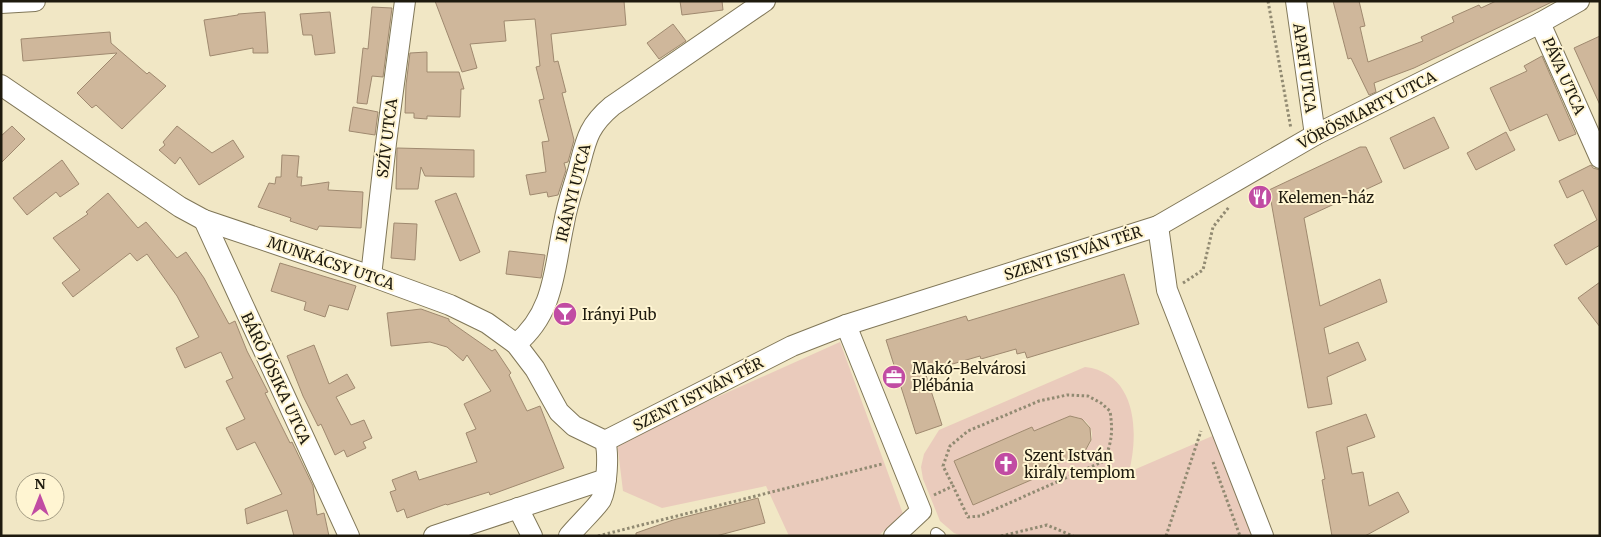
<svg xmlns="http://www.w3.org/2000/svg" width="1601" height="537" viewBox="0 0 1601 537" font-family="Merriweather,serif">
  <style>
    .green { fill: #eacbbc; fill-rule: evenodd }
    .building { fill: #cfb79b; stroke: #9f896f }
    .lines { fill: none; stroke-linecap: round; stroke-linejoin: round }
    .lane-casing { stroke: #807758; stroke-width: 12 }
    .street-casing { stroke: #807758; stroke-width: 22 }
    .path { stroke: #918a72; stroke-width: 3; stroke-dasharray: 2.5 2.5; stroke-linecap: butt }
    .lane { stroke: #fff; stroke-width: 10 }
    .street { stroke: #fff; stroke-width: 20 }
    .labels { text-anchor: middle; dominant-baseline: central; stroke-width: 4; stroke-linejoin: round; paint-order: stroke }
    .street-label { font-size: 15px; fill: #1e1a0e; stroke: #fff5d2 }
    .poi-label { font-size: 15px; fill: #1e1a0e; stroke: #fff5d2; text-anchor: start }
  </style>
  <rect width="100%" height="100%" fill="#f1e7c5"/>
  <g class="green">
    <path d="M840,342L903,514L878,536H789L766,486L662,508L623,491L617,442Z"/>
    <path d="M1085,367C1137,373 1139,433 1129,472L1217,434L1257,536H962L954,533L940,521L923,479L921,467L924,454L939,430ZM1070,416C1078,417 1086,419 1090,427C1101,451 1066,460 1050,467L1052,471L973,505L954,461L1032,427L1034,431Z"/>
  </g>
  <g class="building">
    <path d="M435,1H624L626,25L551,34L554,62L558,61L566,92L562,93L574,140L568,162L564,163L566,170L558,195L548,197L547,192L530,195L526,175L546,172L542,142L549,141L539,100L544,99L536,67L540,66L535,19L504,21L506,41L470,44L477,68L462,72Z"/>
    <path d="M680,1H722L723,10L682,15Z"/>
    <path d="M1333,1H1359L1365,26L1360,27L1368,62L1423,41L1421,37L1454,22L1452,17L1479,5L1481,8L1496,1H1554L1414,68L1374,83L1376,92L1369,95L1351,58L1348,59Z"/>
    <path d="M372,7L392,8L383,77L372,76L367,104L357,103L363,48L368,49Z"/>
    <path d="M265,12L268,53H253V48L210,56L204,20L238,15V14Z"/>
    <path d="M330,12L335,53L315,55L312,35H303L300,14Z"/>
    <path d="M673,24L686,41L659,59L647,43Z"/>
    <path d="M110,32L111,43L147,74L149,72L166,86L122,129L96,105L92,108L77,93L117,53L23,61L21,39Z"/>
    <path d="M1600,36V105L1574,48Z"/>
    <path d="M427,52V72H459L464,89H461L460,117L427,116V119L414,118V113H405L406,85L410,53Z"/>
    <path d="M1542,56L1576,134L1559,141L1547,114L1510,131L1490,88L1527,71L1524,66Z"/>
    <path d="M353,107L378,112L375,135L349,131Z"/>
    <path d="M1434,117L1449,148L1404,169L1390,138Z"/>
    <path d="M12,126L25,139L1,163V136Z"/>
    <path d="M177,126L212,153L233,140L244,157L199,185L180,157L175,164L159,150L165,145L163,142Z"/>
    <path d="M1506,132L1515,150L1476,170L1467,153Z"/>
    <path d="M1360,147H1366L1382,182L1304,218L1320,306L1380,279L1387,302L1324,328L1329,354L1358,342L1366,360L1327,377L1332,404L1308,408L1269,190Z"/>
    <path d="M397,148L474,150V177L425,176L421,167L418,189H396Z"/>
    <path d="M282,155L299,156L297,177H302L301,186L329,182L328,190L363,192L361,228L319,226L317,230L290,221L291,218L258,207L269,183L275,184L276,177H281Z"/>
    <path d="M62,160L79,184L60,197L56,192L27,215L13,198Z"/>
    <path d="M1591,165L1593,168L1600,170V245L1566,265L1554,245L1597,220L1583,190L1567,198L1559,181Z"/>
    <path d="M108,193L138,228L146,222L177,258L186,252L204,278L229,324L235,321L247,351L268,392L265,393L290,443L292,442L313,486L317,515L324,513L329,536H294L287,510L247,524L245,509L282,494L255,442L237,450L226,428L245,419L226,381L233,378L221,352L185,368L176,348L199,337L177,296L147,254L137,261L130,253L73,297L62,283L80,270L53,238L88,214L86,212Z"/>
    <path d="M456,193L480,252L460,261L435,201Z"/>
    <path d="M394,223L417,224L415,260L391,258Z"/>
    <path d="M509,251L545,255L541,278L506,274Z"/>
    <path d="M280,263L356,286L348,310L329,305L325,317L304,310L306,302L271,291Z"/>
    <path d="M1124,274L1139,324L1027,358L1025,352L1017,354L1016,349L981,359L980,356L925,372L942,425L916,434L886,340L966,316L968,321Z"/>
    <path d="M1600,282V327L1578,298Z"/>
    <path d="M421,309L449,319V321L492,351L495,349L511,373L509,375L527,411L540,406L564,468L490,495L489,492L447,505L446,504L407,518L404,509L397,512L390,492L396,490L392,480L416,471L419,480L477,462L466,433L476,429L464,404L491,391L467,355L463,361L447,347L430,342L391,346L387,313Z"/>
    <path d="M314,345L329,384L347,374L355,388L336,397L351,425L364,420L372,438L363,442L366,448L347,457L344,450L335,455L321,424L318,426L303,396L287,356Z"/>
    <path d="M1366,414L1375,437L1347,447L1352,474L1363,472L1369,506L1398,492L1409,512L1365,536H1332L1322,480L1325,479L1316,432Z"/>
    <path d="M1070,416L1082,419L1090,428L1091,440L1085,451L1050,467L1052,471L973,505L954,461L1032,427L1034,431Z"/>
    <path d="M758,498L765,523L716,536H636V533L673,520Z"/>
  </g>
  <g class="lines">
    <g class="lane-casing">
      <path id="lane" d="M936,533L940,536"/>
    </g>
    <g class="street-casing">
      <g id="street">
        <path d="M1296,1L1315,135"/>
        <path d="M1,3L35,1"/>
        <path d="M1540,23L1600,158"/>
        <path d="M1,85L180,207L204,220L371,276L450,305L487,323L516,344L535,369L559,412L574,426L605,441C609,454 607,487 601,500C596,508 576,527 569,536"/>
        <path d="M204,220L349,536"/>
        <path d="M1158,226L1167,290L1263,536"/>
        <path d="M371,276L386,143L405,1"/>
        <path d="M846,325L921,511L894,536"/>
        <path d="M516,344C555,312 554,268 564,223C567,205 573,188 578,171C586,141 587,127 612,106L765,1"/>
        <path d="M605,441L792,346L846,325L1158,226L1315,135L1540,23L1579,1"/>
        <path d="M518,508L532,536"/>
        <path d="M434,536L606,479"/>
      </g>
    </g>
    <g class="path">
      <path d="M1268,1L1291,129"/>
      <path d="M1183,283L1203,270L1213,227L1229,207"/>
      <path d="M1213,462L1240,536"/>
      <path d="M934,495L953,486L968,517L980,516L1104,461C1112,442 1113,431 1110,411L1101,403L1088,396L1067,395L1039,401L968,431L950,446L943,466L953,486"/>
      <path d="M598,536L882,464"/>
      <path d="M1001,536L1047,525L1073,536"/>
      <path d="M1166,536L1201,431"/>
    </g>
    <use href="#lane" class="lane"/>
    <use href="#street" class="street"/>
  </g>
  <defs>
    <g id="restaurant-disc" transform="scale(1.25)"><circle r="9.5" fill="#c14ca3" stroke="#fff5d2"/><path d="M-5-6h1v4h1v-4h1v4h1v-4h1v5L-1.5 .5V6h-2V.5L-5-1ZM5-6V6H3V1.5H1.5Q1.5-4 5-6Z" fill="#fff"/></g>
    <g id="bar-disc" transform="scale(1.25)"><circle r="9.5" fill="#c14ca3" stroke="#fff5d2"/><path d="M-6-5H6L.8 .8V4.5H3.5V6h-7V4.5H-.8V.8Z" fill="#fff"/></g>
    <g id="office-disc" transform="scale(1.25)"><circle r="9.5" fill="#c14ca3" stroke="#fff5d2"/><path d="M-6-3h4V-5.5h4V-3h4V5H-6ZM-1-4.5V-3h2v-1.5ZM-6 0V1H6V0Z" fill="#fff"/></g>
    <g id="church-disc" transform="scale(1.25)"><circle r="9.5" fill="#c14ca3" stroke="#fff5d2"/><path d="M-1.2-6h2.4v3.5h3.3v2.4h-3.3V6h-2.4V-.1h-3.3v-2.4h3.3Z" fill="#fff"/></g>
  </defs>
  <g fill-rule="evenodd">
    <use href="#restaurant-disc" x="1260" y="197"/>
    <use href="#bar-disc" x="565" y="314"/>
    <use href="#office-disc" x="894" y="377"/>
    <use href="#church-disc" x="1006" y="464"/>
  </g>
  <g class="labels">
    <g class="street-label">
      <text transform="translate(1305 68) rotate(82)">APAFI UTCA</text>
      <text transform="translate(1564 76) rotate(66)">PÁVA UTCA</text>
      <text transform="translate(1367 110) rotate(-27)">VÖRÖSMARTY UTCA</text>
      <text transform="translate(387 138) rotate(-83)">SZÍV UTCA</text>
      <text transform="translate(573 193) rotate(-76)">IRÁNYI UTCA</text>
      <text transform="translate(1073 253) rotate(-18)">SZENT ISTVÁN TÉR</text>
      <text transform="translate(331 263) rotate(19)">MUNKÁCSY UTCA</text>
      <text transform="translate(276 378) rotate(65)">BÁRÓ JÓSIKA UTCA</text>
      <text transform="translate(698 394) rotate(-27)">SZENT ISTVÁN TÉR</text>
    </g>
    <g class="poi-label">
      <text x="1278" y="197">Kelemen-ház</text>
      <text x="582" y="314">Irányi Pub</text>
      <text x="912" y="368">Makó-Belvárosi<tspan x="912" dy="17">Plébánia</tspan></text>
      <text x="1024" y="455">Szent István<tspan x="1024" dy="17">király templom</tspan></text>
    </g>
  </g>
  <rect width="1601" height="537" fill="none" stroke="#1e1a0e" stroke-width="5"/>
  <g transform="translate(40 497)"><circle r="24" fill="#fff5d2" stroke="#a59d84"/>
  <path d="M0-4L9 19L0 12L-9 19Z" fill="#c14ca3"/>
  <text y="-8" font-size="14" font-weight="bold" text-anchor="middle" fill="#1e1a0e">N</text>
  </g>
</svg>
